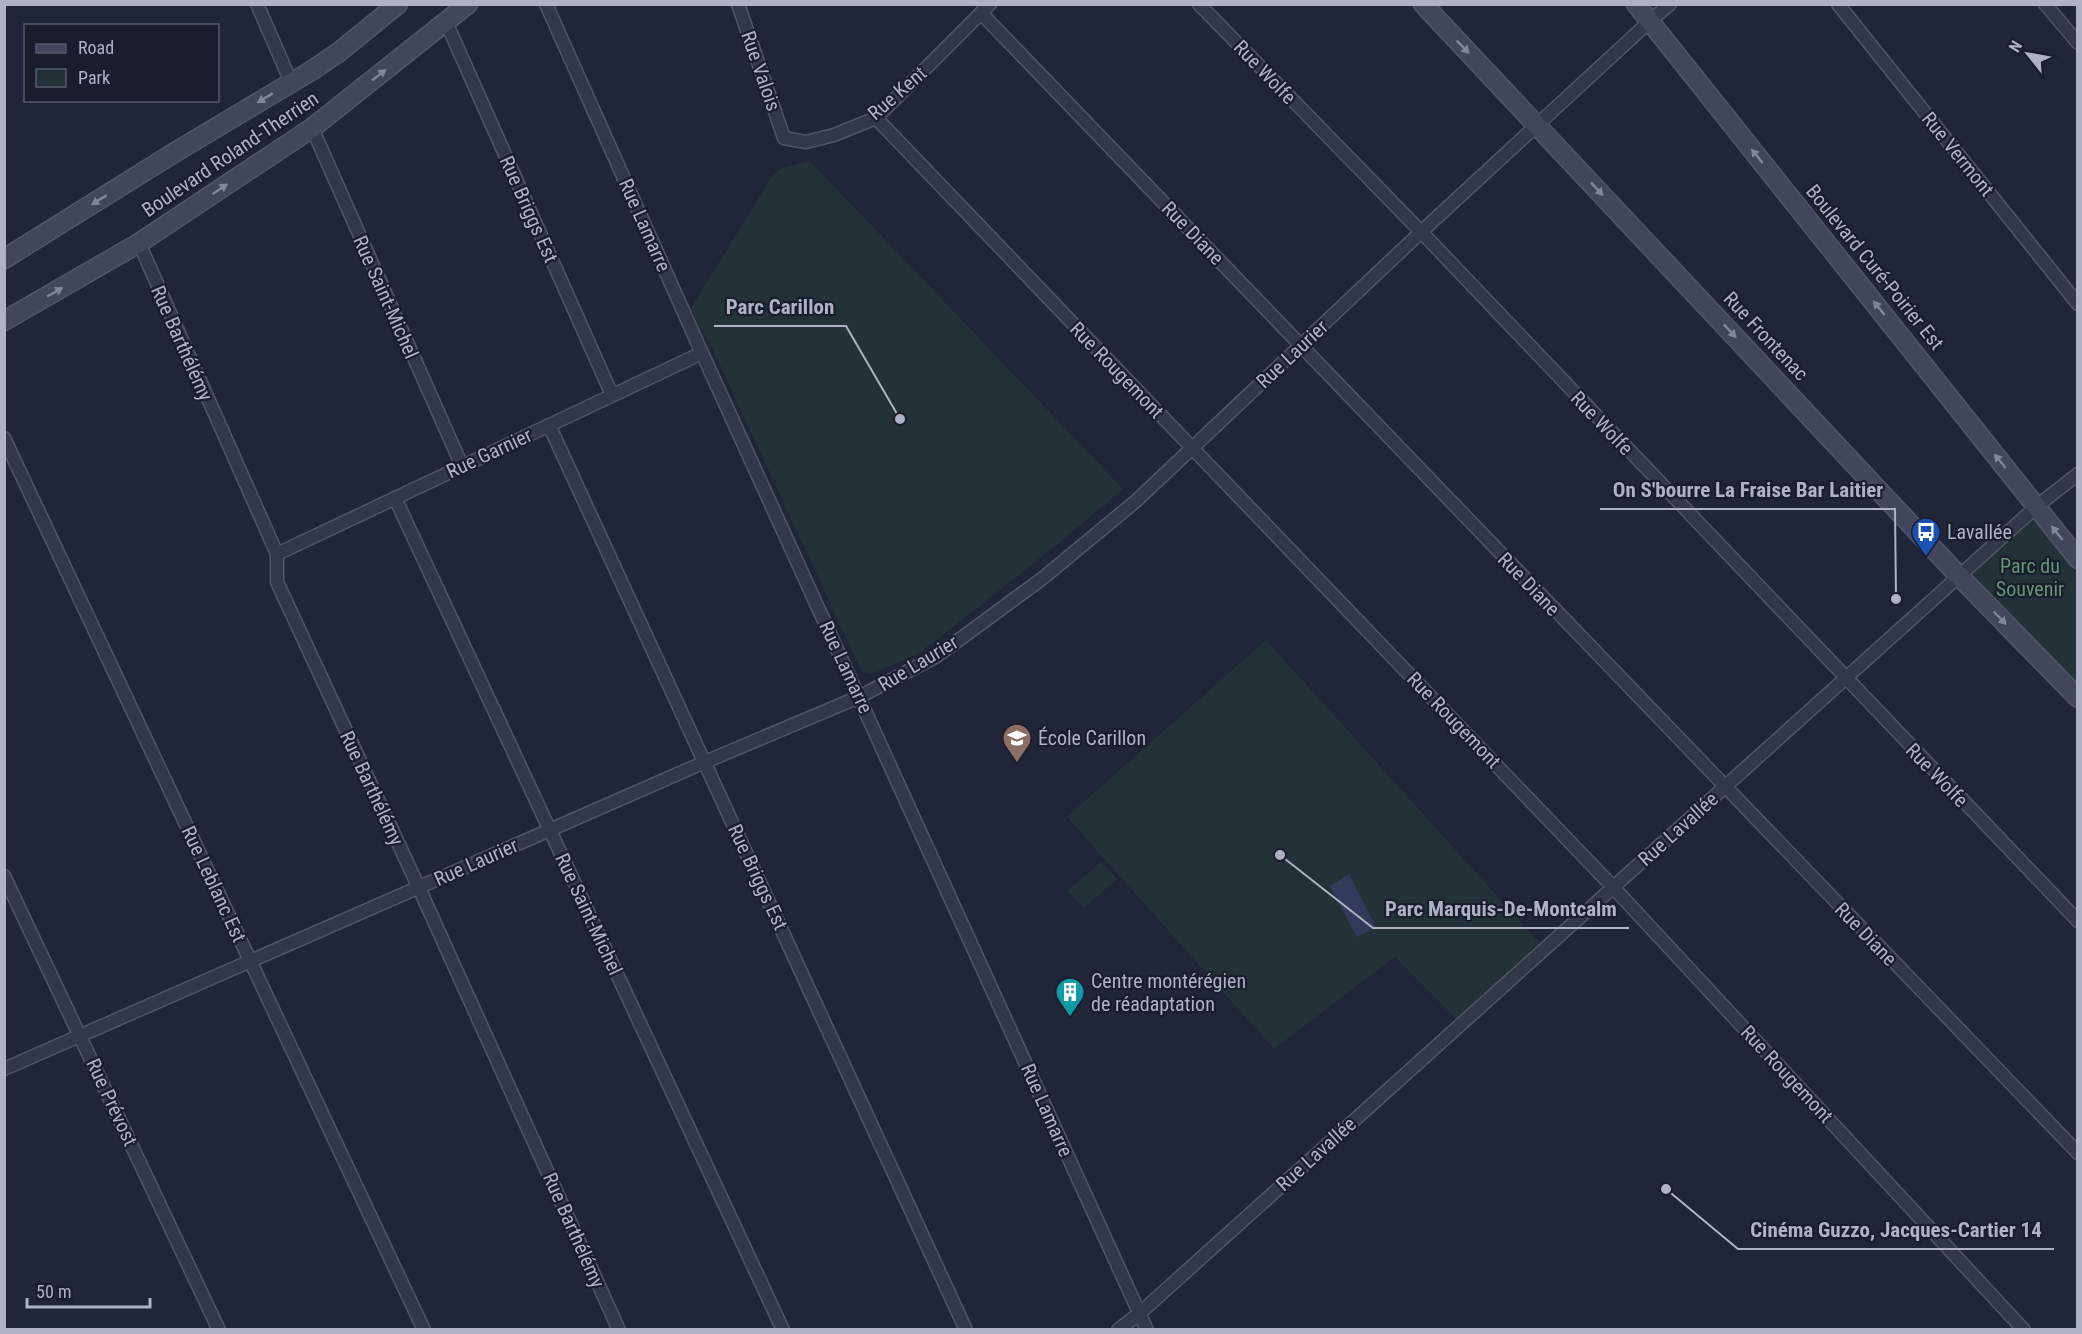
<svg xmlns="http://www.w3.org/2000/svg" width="2082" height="1334" viewBox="0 0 2082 1334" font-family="'Roboto Condensed',sans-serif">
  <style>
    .green { fill: #223238 }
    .water { fill: #323b5c }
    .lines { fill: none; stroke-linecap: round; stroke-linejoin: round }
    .minor-casing { stroke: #515565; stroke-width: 15 }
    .secondary-casing { stroke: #515565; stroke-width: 21 }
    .minor { stroke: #333848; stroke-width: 12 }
    .secondary { stroke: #41465b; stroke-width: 18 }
    .oneway { fill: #82879a }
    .labels { text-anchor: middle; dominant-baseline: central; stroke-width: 4.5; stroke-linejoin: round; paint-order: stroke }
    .street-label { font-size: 20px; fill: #aeb2c4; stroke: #191d2c }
    .poi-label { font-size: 20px; fill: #aeb2c4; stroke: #191d2c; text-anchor: start }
    .park-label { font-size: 20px; fill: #659579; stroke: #191d2c }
    .leader { fill: none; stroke: #aeb2c4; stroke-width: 2 }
    .callout-dot { fill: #aeb2c4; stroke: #191d2c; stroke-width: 2 }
    .callout-label { font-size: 21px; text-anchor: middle; font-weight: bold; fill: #aeb2c4; stroke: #191d2c; stroke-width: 4.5; stroke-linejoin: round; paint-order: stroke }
  </style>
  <rect width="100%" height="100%" fill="#202637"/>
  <g class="green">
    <path d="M810,161L1123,489L1060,542L933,643L915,655L872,674L862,672L712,348L697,322L691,308L773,175L782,168Z"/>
    <path d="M2037,506L2077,559V698L1959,576Z"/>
    <path d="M1266,640L1545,949L1461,1024L1395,957L1274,1049L1067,817Z"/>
    <path d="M1101,862L1117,879L1084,908L1067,891Z"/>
  </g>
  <path class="water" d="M1349,874L1376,927L1357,937L1330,886Z"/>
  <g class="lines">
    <g class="minor-casing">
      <g id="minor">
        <path d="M257,4L291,82"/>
        <path d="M546,4L702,353L1147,1330"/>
        <path d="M738,4L784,138L806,142L834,135L876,118L990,4"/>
        <path d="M1199,4L1429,240L2078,921"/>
        <path d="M1838,4L2078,304"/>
        <path d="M2045,4L2078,43"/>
        <path d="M981,13L2078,1153"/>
        <path d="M446,22L612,395"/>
        <path d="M876,118L1613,887L2024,1330"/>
        <path d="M312,128L462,466"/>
        <path d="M139,243L277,554V582L419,888L619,1330"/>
        <path d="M549,425L966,1330"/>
        <path d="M4,438L424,1330"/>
        <path d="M395,498L783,1330"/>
        <path d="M277,554L702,353"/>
        <path d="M4,876L219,1330"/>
        <path d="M4,1069L705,762L859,697L937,656L1043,578L1136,501L1421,232L1650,21L1670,4"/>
        <path d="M1118,1330L1140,1313L2037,506L2078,474"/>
      </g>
    </g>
    <g class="secondary-casing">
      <g id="secondary">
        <path d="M1423,4L1959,576L2078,698"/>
        <path d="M1636,4L2078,559"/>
        <path d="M4,259L177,151L311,71L339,52L398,4"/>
        <path d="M4,321L139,243L312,128L468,4"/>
      </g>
    </g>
    <use href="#minor" class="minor"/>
    <use href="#secondary" class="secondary"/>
  </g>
  <defs><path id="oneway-solid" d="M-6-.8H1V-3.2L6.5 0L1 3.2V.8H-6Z" transform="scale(1.5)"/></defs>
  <g class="oneway">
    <use href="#oneway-solid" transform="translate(1463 47) rotate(46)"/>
    <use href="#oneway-solid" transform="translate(379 75) rotate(-38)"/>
    <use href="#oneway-solid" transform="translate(265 98) rotate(149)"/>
    <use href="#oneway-solid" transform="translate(1757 156) rotate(-129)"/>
    <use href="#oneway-solid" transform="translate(220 189) rotate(-34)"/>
    <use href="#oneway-solid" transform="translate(1597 189) rotate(47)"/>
    <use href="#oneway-solid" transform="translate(99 200) rotate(148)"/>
    <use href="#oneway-solid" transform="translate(55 292) rotate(-30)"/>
    <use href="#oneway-solid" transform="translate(1879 308) rotate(-129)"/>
    <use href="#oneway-solid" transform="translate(1730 331) rotate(47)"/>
    <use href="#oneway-solid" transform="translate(2000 461) rotate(-129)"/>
    <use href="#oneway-solid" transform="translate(2057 533) rotate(-128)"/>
    <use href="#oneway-solid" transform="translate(2000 618) rotate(46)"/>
  </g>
  <defs>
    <g id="bus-pin" transform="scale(1.5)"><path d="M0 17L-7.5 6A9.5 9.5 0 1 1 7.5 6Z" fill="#1a4fb4" stroke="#191d2c"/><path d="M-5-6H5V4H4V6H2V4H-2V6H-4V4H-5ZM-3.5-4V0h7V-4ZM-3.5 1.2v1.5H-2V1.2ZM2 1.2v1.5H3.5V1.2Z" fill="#fff"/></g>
    <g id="school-pin" transform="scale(1.5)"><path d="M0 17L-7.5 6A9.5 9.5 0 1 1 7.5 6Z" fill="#8d6e63" stroke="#191d2c"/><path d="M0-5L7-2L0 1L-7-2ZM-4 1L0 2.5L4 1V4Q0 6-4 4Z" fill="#fff"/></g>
    <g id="building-pin" transform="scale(1.5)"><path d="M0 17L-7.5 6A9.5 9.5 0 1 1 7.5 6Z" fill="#0f9aa8" stroke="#191d2c"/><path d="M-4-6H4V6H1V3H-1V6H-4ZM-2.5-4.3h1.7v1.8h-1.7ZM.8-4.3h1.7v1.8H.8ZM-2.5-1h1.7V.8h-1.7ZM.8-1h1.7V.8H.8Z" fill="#fff"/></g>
  </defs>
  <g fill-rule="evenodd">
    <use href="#bus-pin" x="1926" y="532"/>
    <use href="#school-pin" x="1017" y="738"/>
    <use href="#building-pin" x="1070" y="992"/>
  </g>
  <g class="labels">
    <g class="street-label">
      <text transform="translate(761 71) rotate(71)">Rue Valois</text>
      <text transform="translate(1265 72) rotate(46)">Rue Wolfe</text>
      <text transform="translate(897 93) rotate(-41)">Rue Kent</text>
      <text transform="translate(230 154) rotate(-34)">Boulevard Roland-Therrien</text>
      <text transform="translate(1958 154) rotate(51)">Rue Vermont</text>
      <text transform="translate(529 209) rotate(66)">Rue Briggs Est</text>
      <text transform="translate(645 225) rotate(66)">Rue Lamarre</text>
      <text transform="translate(1193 233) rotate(46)">Rue Diane</text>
      <text transform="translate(1875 267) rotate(51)">Boulevard Curé-Poirier Est</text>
      <text transform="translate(386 297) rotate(66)">Rue Saint-Michel</text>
      <text transform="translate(1766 336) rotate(47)">Rue Frontenac</text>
      <text transform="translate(182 343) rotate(66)">Rue Barthélémy</text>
      <text transform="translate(1292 354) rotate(-43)">Rue Laurier</text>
      <text transform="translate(1117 370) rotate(46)">Rue Rougemont</text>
      <text transform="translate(1602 423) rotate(46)">Rue Wolfe</text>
      <text transform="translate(489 453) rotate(-25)">Rue Garnier</text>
      <text transform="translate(1529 584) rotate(46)">Rue Diane</text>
      <text transform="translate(918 663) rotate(-31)">Rue Laurier</text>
      <text transform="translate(846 667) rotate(65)">Rue Lamarre</text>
      <text transform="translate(1454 720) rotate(46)">Rue Rougemont</text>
      <text transform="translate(1937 775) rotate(46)">Rue Wolfe</text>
      <text transform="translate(372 788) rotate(65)">Rue Barthélémy</text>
      <text transform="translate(1678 829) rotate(-42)">Rue Lavallée</text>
      <text transform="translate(476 862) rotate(-24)">Rue Laurier</text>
      <text transform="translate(758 877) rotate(65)">Rue Briggs Est</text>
      <text transform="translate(214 884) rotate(65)">Rue Leblanc Est</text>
      <text transform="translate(589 914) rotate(65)">Rue Saint-Michel</text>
      <text transform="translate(1866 934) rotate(46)">Rue Diane</text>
      <text transform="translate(1787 1074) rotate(47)">Rue Rougemont</text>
      <text transform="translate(112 1102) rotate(65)">Rue Prévost</text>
      <text transform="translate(1047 1110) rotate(66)">Rue Lamarre</text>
      <text transform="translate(1316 1154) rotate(-42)">Rue Lavallée</text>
      <text transform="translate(574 1230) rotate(66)">Rue Barthélémy</text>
    </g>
    <g class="poi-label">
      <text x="1947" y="532">Lavallée</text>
      <text x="1038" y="738">École Carillon</text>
      <text x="1091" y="981">Centre montérégien<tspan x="1091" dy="23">de réadaptation</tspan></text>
    </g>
    <g class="park-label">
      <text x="2030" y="566">Parc du<tspan x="2030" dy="23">Souvenir</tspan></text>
    </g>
  </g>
  <path class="leader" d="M900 419L846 326H714M1896 599L1895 509H1600M1280 855L1373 928H1629M1666 1189L1738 1249H2054"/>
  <g class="callout-dot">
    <circle cx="900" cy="419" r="6"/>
    <circle cx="1896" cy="599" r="6"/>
    <circle cx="1280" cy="855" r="6"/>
    <circle cx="1666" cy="1189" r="6"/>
  </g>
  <g class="callout-label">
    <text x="780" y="314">Parc Carillon</text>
    <text x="1748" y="497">On S'bourre La Fraise Bar Laitier</text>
    <text x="1501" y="916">Parc Marquis-De-Montcalm</text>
    <text x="1896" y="1237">Cinéma Guzzo, Jacques-Cartier 14</text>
  </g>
  <rect width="2082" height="1334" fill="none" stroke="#aeb2c4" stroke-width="12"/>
  <rect x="24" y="24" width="195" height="78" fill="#191d2c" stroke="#555969" stroke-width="1.5"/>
  <rect x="36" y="44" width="30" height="9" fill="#41465b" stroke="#555969" stroke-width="1.5"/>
  <text x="78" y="54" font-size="18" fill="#aeb2c4">Road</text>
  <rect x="36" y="69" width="30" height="18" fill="#223238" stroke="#555969" stroke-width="1.5"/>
  <text x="78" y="84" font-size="18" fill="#aeb2c4">Park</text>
  <g transform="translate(2028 54) rotate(301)" stroke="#191d2c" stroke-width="4.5" paint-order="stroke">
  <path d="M0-4.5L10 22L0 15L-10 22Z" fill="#aeb2c4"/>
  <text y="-9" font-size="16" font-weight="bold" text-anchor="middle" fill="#aeb2c4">N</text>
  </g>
  <path d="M27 1298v9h123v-9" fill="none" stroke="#aeb2c4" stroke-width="3"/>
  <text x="36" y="1298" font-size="18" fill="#aeb2c4" stroke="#191d2c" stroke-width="4.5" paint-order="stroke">50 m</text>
</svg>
